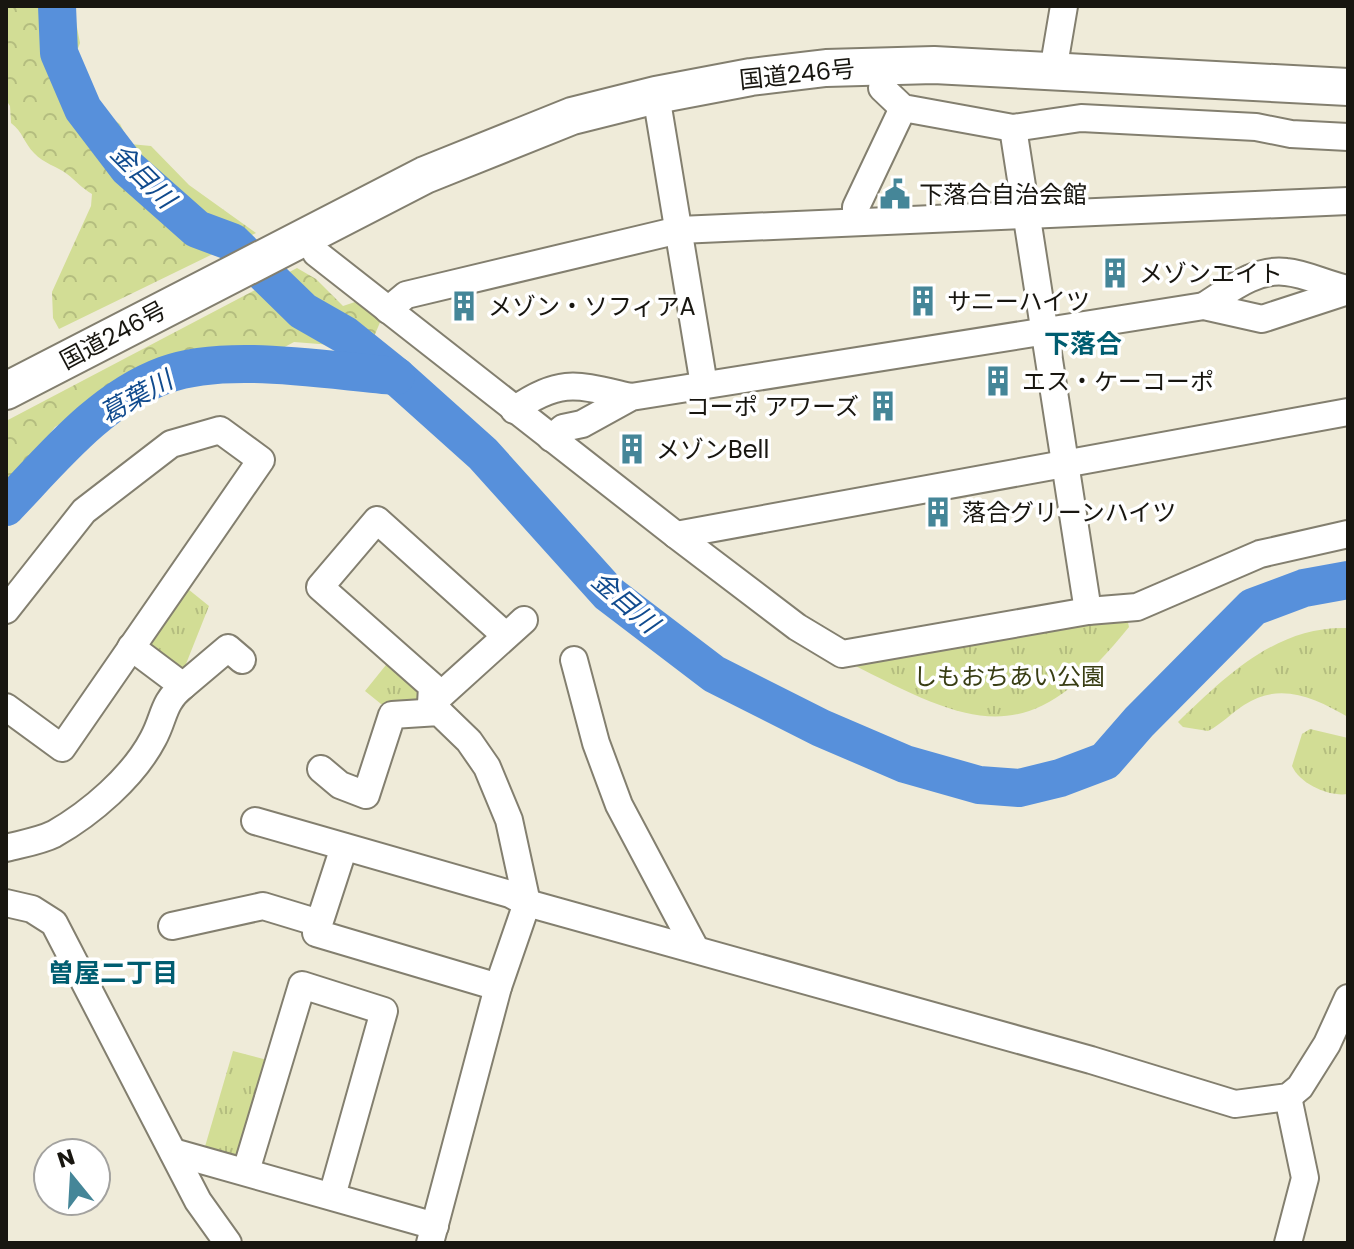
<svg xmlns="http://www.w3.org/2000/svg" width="1354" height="1249" viewBox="0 0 1354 1249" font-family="Poppins,'Noto Sans JP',sans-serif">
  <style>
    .grass { fill: url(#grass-tufts) }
    .forest { fill: url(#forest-crowns) }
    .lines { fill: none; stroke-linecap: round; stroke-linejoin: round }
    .river { stroke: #5790db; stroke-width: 38 }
    .minor-casing { stroke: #837f6f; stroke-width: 30 }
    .highway-casing { stroke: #837f6f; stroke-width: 40 }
    .minor { stroke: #fff; stroke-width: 26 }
    .highway { stroke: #fff; stroke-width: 36 }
    .labels { text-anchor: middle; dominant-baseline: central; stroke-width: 7; stroke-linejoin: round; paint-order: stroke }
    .street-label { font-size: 24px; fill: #181610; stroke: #fff }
    .poi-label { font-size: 24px; fill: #181610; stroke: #fff; text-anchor: start }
    .park-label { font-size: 24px; fill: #393e14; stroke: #fff }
    .water-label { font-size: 26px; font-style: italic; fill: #114b8e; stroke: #fff }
    .neighbourhood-label { font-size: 26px; font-weight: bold; fill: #005d70; stroke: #fff }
  </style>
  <defs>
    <pattern id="grass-tufts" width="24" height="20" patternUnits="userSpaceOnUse" patternTransform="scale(2)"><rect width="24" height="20" fill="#d2dd95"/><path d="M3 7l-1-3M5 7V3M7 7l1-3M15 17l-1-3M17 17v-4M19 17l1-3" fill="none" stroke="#b4bd7f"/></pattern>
    <pattern id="forest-crowns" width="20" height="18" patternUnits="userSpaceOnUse" patternTransform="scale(2)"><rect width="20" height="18" fill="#d2dd95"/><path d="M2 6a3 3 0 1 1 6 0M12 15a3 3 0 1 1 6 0" fill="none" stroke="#b4bd7f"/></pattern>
  </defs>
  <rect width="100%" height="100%" fill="#efebd9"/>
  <g class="grass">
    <path d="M183,585L209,606L182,674L147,650L144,640Z"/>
    <path d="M1126,614L1129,627C1028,752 978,729 848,662Z"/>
    <path d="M1348,628V717C1315,698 1280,681 1244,705C1231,713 1222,724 1208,731L1183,727L1178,722C1225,677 1277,625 1348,628Z"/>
    <path d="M390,660L423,689V698L415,708L390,702L386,708L365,691Z"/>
    <path d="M1310,729L1348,738V794C1329,797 1300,784 1292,766L1302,734Z"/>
    <path d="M233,1051L271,1061L245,1155L235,1159L204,1150Z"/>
  </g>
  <g class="forest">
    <path d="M6,6H73L80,43L74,59L105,114L120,124L130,144L151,146L189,185L256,233L59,329L53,318L52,292L91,206L92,194C82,188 76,181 67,174C57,166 44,164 34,153C24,143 23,132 11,123L10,106L6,100Z"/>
    <path d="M297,268L316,279L343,306L355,302L375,306L381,320L373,339L357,347L294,342L279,350L203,352L153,369L55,427L6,492V421Z"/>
  </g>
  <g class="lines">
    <g class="river">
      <path d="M57,6L59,53L83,109L128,168L197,229L232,242L303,311L345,335L396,376L483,454L609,594L714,674L821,728L905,764L979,785L1019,788L1060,778L1105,761L1139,722L1253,607L1304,588L1348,580"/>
      <path d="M6,507C52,459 100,399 165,375C227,352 330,371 396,376"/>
    </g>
    <g class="minor-casing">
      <g id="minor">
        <path d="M1053,71L1064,6"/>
        <path d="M882,88L903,108L1013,128L1081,118L1256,127L1291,134L1348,137"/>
        <path d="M656,95L704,385"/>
        <path d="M1013,128L1088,611"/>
        <path d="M856,220V207L903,108"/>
        <path d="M316,253L676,535L797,627L842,654L1088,611L1137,607L1260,554L1348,534"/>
        <path d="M1204,306C1228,291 1255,268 1286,272C1307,274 1327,285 1348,289"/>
        <path d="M388,310L406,295L679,230L1348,201"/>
        <path d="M514,410C561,377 578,385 631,397"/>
        <path d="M551,438L563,428L582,424L631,397L1204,306L1262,319L1348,291"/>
        <path d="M676,535L1348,412"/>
        <path d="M6,610L84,511L171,444L220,430L261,460L62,748L6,707"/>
        <path d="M574,660L596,743L619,805L695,948"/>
        <path d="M183,686L228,648L242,660"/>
        <path d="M431,704L524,620"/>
        <path d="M439,712L431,704L432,686L320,587L377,520L505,635"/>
        <path d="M321,769L340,785L366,795L392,715L439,712L469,741L487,767L509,820L527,903L498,987L430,1243"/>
        <path d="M255,821L510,894L527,903L1091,1060L1235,1104L1288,1097L1300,1087L1327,1044L1348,998"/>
        <path d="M344,847L316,933L498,987"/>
        <path d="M6,848C21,844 40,841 54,834C91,813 133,777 153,739C165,717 162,703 183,686L131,647"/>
        <path d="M6,903L32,909L54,923L198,1201L228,1243"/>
        <path d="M172,926L263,906L319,923"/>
        <path d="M1288,1097L1305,1178L1288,1243"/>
        <path d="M173,1152L435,1226"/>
        <path d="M246,1171L302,985L384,1011L332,1196"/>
      </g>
    </g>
    <g class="highway-casing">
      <path id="highway" d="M6,391L425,175L572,116L656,95L751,77L826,68L934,65L1348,87"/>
    </g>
    <use href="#minor" class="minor"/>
    <use href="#highway" class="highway"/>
  </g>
  <defs>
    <g id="civic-bare" transform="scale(2.4)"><path d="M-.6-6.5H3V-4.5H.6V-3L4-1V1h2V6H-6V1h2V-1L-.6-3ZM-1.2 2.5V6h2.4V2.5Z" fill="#458698" stroke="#fff" stroke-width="2.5" paint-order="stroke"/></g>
    <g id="building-bare" transform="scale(2.4)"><path d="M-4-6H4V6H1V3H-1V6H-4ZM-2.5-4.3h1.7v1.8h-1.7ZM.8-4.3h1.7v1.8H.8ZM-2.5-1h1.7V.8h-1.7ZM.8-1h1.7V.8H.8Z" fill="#458698" stroke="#fff" stroke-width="2.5" paint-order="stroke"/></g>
  </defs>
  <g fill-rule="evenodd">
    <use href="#civic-bare" x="895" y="194"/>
    <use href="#building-bare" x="1115" y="273"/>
    <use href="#building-bare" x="923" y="301"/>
    <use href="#building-bare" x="464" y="306"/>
    <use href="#building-bare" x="998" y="381"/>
    <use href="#building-bare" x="883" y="406"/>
    <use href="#building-bare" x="632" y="449"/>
    <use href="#building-bare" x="938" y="512"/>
  </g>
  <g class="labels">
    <g class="street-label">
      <text transform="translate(797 74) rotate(-6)">国道246号</text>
      <text transform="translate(113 335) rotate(-28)">国道246号</text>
    </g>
    <g class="poi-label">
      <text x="919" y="194">下落合自治会館</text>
      <text x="1139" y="273">メゾンエイト</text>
      <text x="947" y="301">サニーハイツ</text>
      <text x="488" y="306">メゾン・ソフィアA</text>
      <text x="1022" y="381">エス・ケーコーポ</text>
      <text x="859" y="406" text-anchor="end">コーポ アワーズ</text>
      <text x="656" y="449">メゾンBell</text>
      <text x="962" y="512">落合グリーンハイツ</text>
    </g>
    <g class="park-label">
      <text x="1009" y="676">しもおちあい公園</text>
    </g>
    <g class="water-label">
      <text transform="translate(143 176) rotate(45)">金目川</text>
      <text transform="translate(136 397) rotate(-29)">葛葉川</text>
      <text transform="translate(625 602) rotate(41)">金目川</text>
    </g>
    <g class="neighbourhood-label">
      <text x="1083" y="344">下落合</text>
      <text x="113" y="973">曽屋二丁目</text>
    </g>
  </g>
  <rect width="1354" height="1249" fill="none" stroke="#181610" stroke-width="16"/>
  <g transform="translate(72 1177) rotate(342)"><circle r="38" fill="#ffffff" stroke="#a3a29f" stroke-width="2"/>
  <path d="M0-6L14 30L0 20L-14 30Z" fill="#458698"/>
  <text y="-12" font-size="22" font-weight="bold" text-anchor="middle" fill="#181610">N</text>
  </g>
</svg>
